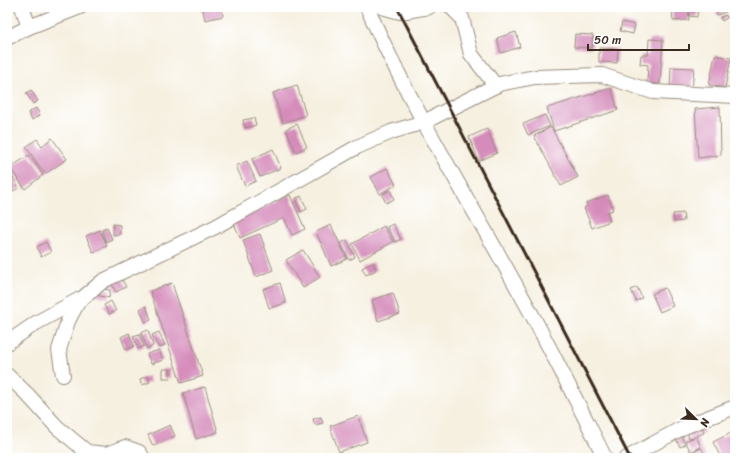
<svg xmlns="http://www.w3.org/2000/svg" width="742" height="465" viewBox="0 0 742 465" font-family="Sriracha,sans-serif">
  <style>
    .building { fill: #d58cbb }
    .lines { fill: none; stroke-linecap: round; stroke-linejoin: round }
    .minor-casing { stroke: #988d7f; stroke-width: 16 }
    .minor { stroke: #fff; stroke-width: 14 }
    .rail { stroke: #3b2a1e; stroke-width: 3 }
  </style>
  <rect width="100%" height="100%" fill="#fff"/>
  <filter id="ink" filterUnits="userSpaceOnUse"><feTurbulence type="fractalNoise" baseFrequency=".025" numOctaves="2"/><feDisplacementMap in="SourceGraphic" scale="8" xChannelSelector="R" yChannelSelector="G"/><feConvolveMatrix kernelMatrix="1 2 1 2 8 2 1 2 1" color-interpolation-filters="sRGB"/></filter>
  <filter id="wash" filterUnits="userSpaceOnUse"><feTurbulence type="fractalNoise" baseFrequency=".012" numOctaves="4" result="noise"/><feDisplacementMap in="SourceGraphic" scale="16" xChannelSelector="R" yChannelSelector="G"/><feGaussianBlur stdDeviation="0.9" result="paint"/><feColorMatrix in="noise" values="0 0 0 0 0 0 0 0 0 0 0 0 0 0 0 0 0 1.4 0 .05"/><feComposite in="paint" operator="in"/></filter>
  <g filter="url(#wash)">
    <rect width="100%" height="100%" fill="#f6f0e0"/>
    <g id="blocks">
      <g class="building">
        <path d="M202,7H221L223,16L205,20Z"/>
        <path d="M672,7H688L689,20L673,21Z"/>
        <path d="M690,7H698L697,17L689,16Z"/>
        <path d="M715,7H724L726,12L717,15Z"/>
        <path d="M726,15L727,18L722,21L720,17Z"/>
        <path d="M622,22L635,25L633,34L620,31Z"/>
        <path d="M516,32L520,47L501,53L497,38Z"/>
        <path d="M575,34L593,35L592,48L574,47Z"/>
        <path d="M649,39L663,40L660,84L647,83L648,65L640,64L641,55H648Z"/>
        <path d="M599,48L618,49L617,63L599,62Z"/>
        <path d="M715,55L731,58L725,88L709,85Z"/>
        <path d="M671,67L694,68L692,91L670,90Z"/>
        <path d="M297,85L306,115L283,123L273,93Z"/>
        <path d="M611,88L618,110L554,131L547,108Z"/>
        <path d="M31,90L38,101L33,104L26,93Z"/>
        <path d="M720,107L721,155L698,158L695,109Z"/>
        <path d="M36,108L40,115L32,120L28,113Z"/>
        <path d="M545,115L550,126L528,135L523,124Z"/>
        <path d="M254,118L256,125L245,128L243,120Z"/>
        <path d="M297,124L307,147L296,152L286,129Z"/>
        <path d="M551,127L578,177L561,186L534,136Z"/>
        <path d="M487,129L497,153L479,161L469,137Z"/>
        <path d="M52,138L67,159L45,174L26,147L37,139L42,146Z"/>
        <path d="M273,149L281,168L260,177L252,159Z"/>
        <path d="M7,151L11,158L7,161Z"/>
        <path d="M29,155L43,175L25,189L10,168Z"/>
        <path d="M247,161L256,181L245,186L236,166Z"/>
        <path d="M7,167L19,188L7,194Z"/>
        <path d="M387,168L396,185L380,194L371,177Z"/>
        <path d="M390,190L394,199L386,203L382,195Z"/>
        <path d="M290,195L305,229L292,235L284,218L240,238L233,221Z"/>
        <path d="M608,195L613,210L607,212L610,221L592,228L584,208L587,206L586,203Z"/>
        <path d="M301,196L307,209L301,212L295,199Z"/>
        <path d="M683,213L684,221L674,222L673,214Z"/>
        <path d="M113,224L120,225V234L113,235Z"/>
        <path d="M393,224L401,239L395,242L387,227Z"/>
        <path d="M331,225L347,259L331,266L316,232Z"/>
        <path d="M384,226L393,242L360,260L352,244Z"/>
        <path d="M107,228L112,239L106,242L102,230Z"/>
        <path d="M100,230L107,246L93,252L86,236Z"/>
        <path d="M260,234L273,270L256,277L243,240Z"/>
        <path d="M347,240L355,257L349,260L341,243Z"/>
        <path d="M46,242L51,252L41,257L37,247Z"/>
        <path d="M303,250L320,277L303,288L286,260Z"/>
        <path d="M373,262L376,270L366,275L362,268Z"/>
        <path d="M121,278L126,287L116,292L111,283Z"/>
        <path d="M172,283L203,376L181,383L150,291Z"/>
        <path d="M280,283L286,303L269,308L263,289Z"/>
        <path d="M637,287L642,298L636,301L631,290Z"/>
        <path d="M98,288L110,290L109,298L96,295Z"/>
        <path d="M665,288L673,306L660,312L652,294Z"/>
        <path d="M393,293L400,314L378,321L372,300Z"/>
        <path d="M111,301L116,311L109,314L104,305Z"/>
        <path d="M146,306L151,320L145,322L140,309Z"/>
        <path d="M148,330L153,346L147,349L141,333Z"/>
        <path d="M159,332L165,345L159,348L152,335Z"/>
        <path d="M129,333L134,346L126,350L121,337Z"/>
        <path d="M139,334L144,346L138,349L133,336Z"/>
        <path d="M159,350L163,360L151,364L147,354Z"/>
        <rect x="163" y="369" width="7" height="9"/>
        <path d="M148,376L150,382L142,385L140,379Z"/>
        <path d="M205,387L218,432L196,439L183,393Z"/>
        <path d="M358,416L367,442L339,452L330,426Z"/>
        <path d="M321,417L323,423L315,425L313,419Z"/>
        <path d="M701,424L704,433L696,436L701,447L691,452L685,441L695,437L689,438L686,429Z"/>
        <path d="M170,425L175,436L153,446L148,435Z"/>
        <path d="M735,431V452L724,458H721L713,442Z"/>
        <path d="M682,437L685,445L680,447L676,439Z"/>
        <path d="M701,448L706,456L702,458H698L694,452Z"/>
        <path d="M692,452L696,458H688L687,456Z"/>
        <path d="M232,454L234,458H225Z"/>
      </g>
    </g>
  </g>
  <g filter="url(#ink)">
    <use href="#blocks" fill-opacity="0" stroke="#988d7f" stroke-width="1"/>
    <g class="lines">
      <g class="minor-casing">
        <g id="minor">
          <path d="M22,7L29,27"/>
          <path d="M367,7C413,113 476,211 531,313C557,361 581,410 605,458"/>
          <path d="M382,7L400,12L429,7"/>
          <path d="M451,7L462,18L471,54L496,86"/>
          <path d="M7,38L29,27L80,7"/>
          <path d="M7,343L36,323L80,299"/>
          <path d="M7,375L27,394L57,427L87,452L107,454L125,447L139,452L143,458"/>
          <path d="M63,375L59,350L68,321L78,302L103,281L215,227L357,147L391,132L424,122L499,84L535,77L602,75L653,92L735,96"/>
          <path d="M627,458L684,427L735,407"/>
        </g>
      </g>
      <use href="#minor" class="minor"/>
      <path class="rail" d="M397,7L630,458"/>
    </g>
  </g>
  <rect width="742" height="465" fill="none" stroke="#fff" stroke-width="24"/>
  <g transform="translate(696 419) rotate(113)" stroke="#ffffff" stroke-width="3" paint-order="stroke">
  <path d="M0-3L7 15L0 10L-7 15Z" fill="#3b2a1e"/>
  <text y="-6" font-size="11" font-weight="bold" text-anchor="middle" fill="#3b2a1e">N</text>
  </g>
  <path d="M588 44v6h101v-6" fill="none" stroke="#3b2a1e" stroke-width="2"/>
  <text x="594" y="44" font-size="12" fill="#3b2a1e" stroke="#ffffff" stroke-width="3" paint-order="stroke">50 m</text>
</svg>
